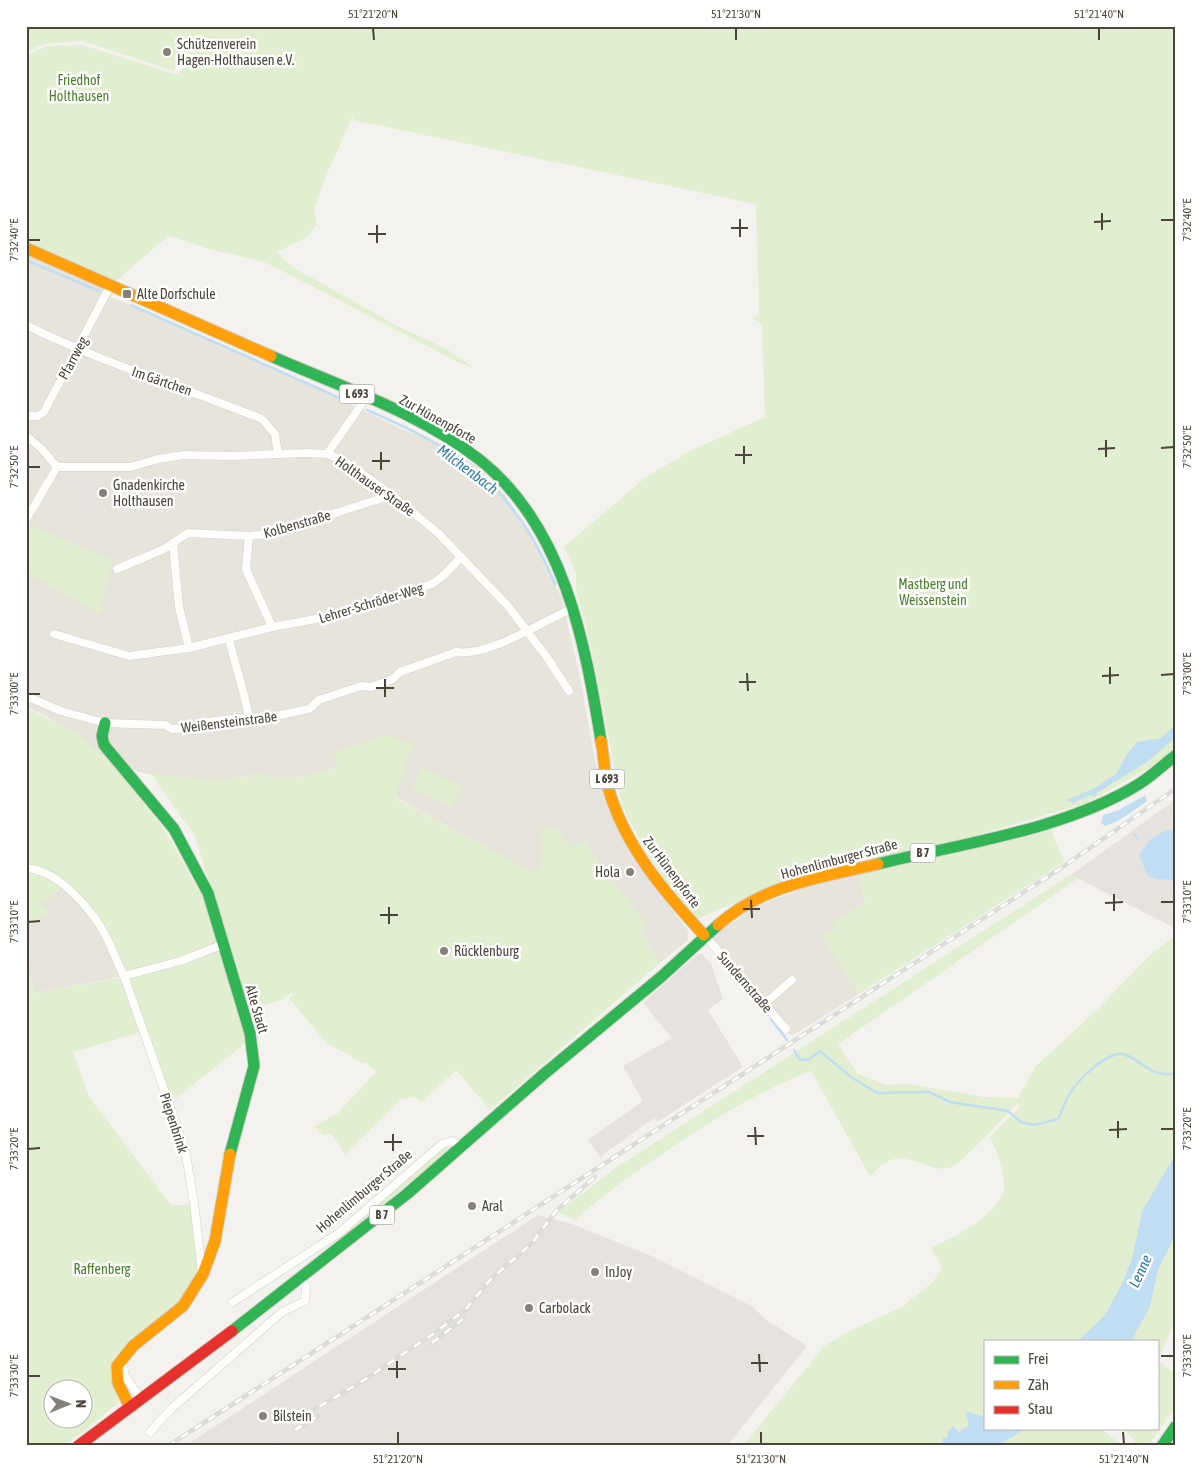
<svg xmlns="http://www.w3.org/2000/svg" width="1201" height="1472" viewBox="0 0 1201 1472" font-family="'Asap Condensed',sans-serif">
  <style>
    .residential { fill: #e7e4dc }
    .industrial { fill: #e6e2de }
    .green { fill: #e1eecf; fill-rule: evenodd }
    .parking { fill: #e6e3df }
    .water { fill: #c0ddf1 }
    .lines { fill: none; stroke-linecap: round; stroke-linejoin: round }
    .stream { stroke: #c0ddf1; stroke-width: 2.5 }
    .street-casing { stroke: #d2d0cb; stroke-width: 9 }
    .fast-casing { stroke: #d3cfc5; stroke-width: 13 }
    .slow-casing { stroke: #d3cfc5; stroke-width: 13 }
    .jam-casing { stroke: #d3cfc5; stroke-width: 13 }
    .street { stroke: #fdfdfc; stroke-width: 8 }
    .fast { stroke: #30b455; stroke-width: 11 }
    .slow { stroke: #ff9f0a; stroke-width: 11 }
    .jam { stroke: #e5322d; stroke-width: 11 }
    .rail-casing { stroke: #dbdbda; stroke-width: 4.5 }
    .rail { stroke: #fff; stroke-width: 2.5; stroke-dasharray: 8; stroke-linecap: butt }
    .ticks { fill: none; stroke: #4b4439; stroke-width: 2 }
    .poi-dot { fill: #868178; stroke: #fff; stroke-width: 2 }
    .labels { text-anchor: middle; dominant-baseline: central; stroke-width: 5; stroke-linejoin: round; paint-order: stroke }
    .shield { fill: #fff; stroke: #817c74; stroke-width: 1 }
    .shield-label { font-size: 12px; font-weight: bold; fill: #4b4439 }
    .poi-label { font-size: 14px; fill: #4b4439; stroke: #fff; text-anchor: start }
    .park-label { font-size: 14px; fill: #4a7f2a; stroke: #fff }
    .street-label { font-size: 14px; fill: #4b4439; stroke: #fff }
    .water-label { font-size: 15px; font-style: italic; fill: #2e7ab2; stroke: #fff }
    .neatline { fill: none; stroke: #4b4439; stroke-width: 2 }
    .ticks-label { font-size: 12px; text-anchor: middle; fill: #4b4439 }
  </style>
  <rect width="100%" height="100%" fill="#f4f2ee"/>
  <g class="residential">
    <path d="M26,248L110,286L111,297L243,353L406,431L442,444L478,467L504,494L537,548L561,597L580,677L595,761L608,810L632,857L688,931V940L660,963L584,840L535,874L395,797L412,741L307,776L277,778L259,774L218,780L148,774L114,765L71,730L26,706Z"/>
    <path d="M858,868L865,903L833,922L835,929L822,935L859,994L792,1036L704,935L734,922L754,907Z"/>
    <path d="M64,886L95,918L124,976L34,993L26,949V916Z"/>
  </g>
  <g class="industrial">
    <path d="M1175,800V928L1071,875L1151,817Z"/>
    <path d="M698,954H702L711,964L723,999L708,1010L743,1067L657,1122L654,1118L600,1157L588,1140L643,1101L623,1066L672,1038L643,1003Z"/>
    <path d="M538,1215L572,1224L649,1255L753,1307L765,1319L807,1346L727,1446H185Z"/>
  </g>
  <g class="green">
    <path d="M26,26H1175V748L1161,761L1087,803L950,843L761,891L695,920L685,910L645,850L622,806L589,638L576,589V573L564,547L646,477L690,451L765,417L762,324L753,318L759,314L756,204L353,120L354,114L328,171L314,209L317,224L307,237L277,252L291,266L399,327L445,348L474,368L460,363L269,264C249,257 229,254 209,249C195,245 183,239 168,236L110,286L26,248V56L46,46L83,45L178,75L186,63L177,61L174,71L82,41L46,44L26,51Z"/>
    <path d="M26,523L112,560L100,614L26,572Z"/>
    <path d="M26,708L71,730L114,765L166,832L202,896L248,1041L170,1103L145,1031L73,1052L89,1097L172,1206L192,1204L198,1268C190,1312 140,1326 114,1358L113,1378L118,1403L65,1446H26V949L34,993L124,977L95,918L64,887L42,904L49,912L26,928ZM52,1390H82V1420H52Z"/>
    <path d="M391,734L403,744L412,741L411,751L395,798L534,873L542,863V827H555L572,848L584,840L610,882L613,881L643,919L642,934L660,963L490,1110L456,1070L421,1103L416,1097L401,1099L345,1154L332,1134L323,1135L314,1127L338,1113L376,1072L365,1062L363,1064C353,1056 342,1052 332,1046C320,1039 300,1010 289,998L293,995L292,992L282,1000L248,1010L195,836L151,774L218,780L259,774L277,778L307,776L338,766L334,752Z"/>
    <path d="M423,767L461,786L450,807L412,788Z"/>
    <path d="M1049,824L1064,862L859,994L822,935L835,929L833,922L865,903L858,868Z"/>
    <path d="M1070,875L1077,879L838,1044L857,1073L885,1085L909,1084L983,1097L1018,1098L1035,1067L1099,1008L1150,955L1175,936V1155L1142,1211L1132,1259L1121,1286L1105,1315L1078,1341H985V1414L982,1416L965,1412L969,1425L959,1432L955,1426L947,1438L936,1446H743L824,1346L852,1330L902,1307L933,1282L942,1268L931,1247C953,1239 1003,1212 1004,1186C1004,1168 997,1152 990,1137L1019,1108L1018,1103C1005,1115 963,1163 951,1167C929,1175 911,1150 888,1161C881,1164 875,1171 870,1176L811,1071C754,1093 702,1126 652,1161C626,1179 599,1197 576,1220L558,1212L617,1167Z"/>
    <path d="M446,1146H449V1150L335,1244L333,1241L354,1226Z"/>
    <path d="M1175,1235V1319L1158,1361L1175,1373V1408L1148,1446H1131L1134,1439L1121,1428H1157V1341H1131L1150,1307L1158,1270Z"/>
    <path d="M1027,1428H1100L1122,1446H998Z"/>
  </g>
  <g class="parking">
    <path d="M60,474L68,480L96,476L95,511L65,512L72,500L60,484L54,483Z"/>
    <path d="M637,864L688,931L684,937L671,924L660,916L658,918L623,876Z"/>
  </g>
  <g class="water">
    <path d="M1175,725V738L1147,762L1097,793L1095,797L1090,795L1073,803L1066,800L1093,789L1116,774L1127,754L1137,742L1161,738Z"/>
    <path d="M1145,795L1147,801C1132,811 1123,820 1105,826L1101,823L1103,815L1117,811Z"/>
    <path d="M1167,829L1175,831V880L1156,879L1148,876L1139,855L1150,840Z"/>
    <path d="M1175,1155V1235L1158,1270L1150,1307L1131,1341H1078L1105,1315L1121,1286L1132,1259L1142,1211Z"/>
    <path d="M965,1411L982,1416L985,1414V1428H1027L998,1446H936L942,1442L943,1437L947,1438L948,1431L954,1426L959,1432L969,1425Z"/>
  </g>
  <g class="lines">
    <g class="stream">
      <path d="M26,260L99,291"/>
      <path d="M131,305L351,403"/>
      <path d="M367,410C462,451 513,485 555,584"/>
      <path d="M1134,834L1137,838"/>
      <path d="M728,972L753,1000"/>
      <path d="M757,1005L765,1013"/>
      <path d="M771,1019L787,1040"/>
      <path d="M794,1050L799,1059L808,1060L820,1051L851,1077L877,1093L929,1092L950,1102L1008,1111L1021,1122L1035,1125L1058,1119C1062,1111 1065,1102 1069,1095C1077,1081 1109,1048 1126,1055C1147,1064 1148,1076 1175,1074"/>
    </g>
    <g class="street-casing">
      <g id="street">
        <path d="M26,325C102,363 183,387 262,419L275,434L278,454"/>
        <path d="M26,416H38L44,412L110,286"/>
        <path d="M26,436L41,448L57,467H131L158,459L184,455L231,456L306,453L327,454L343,460L392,495L438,533L507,605L546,656L569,691"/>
        <path d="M327,454L366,398"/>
        <path d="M26,520L57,467"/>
        <path d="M173,544L179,607L189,648"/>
        <path d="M117,569L164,549L188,533L249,536L270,534L392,495"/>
        <path d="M272,627L338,615L432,584L443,576L461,557"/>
        <path d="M54,634L129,656L189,648L272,627L246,569L249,536"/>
        <path d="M229,639C235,665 244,690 249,717"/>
        <path d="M26,696L61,711L105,723L165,725L172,729L195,728L199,723L249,717L256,720L309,709L319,700L361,686L371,687L393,679L400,672L456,652C490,657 542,621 574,608"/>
        <path d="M26,868C54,870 77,895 94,917C107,933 115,958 124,976L180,961L222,945"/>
        <path d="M704,935L786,1029"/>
        <path d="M124,976L185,1149L194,1203L202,1272"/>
        <path d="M764,1004L792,980"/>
        <path d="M233,1302L339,1233L442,1144L452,1141L462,1148"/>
        <path d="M122,1361L125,1376L140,1398"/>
        <path d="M150,1432L171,1409L282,1312L305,1301L306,1287L300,1279"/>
      </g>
    </g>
    <g class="fast-casing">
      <g id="fast">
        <path d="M271,356C341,387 419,412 480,460C564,527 585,642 601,741"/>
        <path d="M105,723L102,736L104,745L174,829L208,893L250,1033L254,1066L230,1154"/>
        <path d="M878,864C961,844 1067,829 1139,784C1152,776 1163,765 1175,756"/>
        <path d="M232,1331L407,1194L544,1074L661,977L718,925"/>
        <path d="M1162,1446L1175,1427"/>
      </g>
    </g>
    <g class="slow-casing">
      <g id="slow">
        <path d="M26,248L271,356"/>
        <path d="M601,741C604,756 604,772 608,787C624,845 664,892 704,935"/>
        <path d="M718,925C762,885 822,877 878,864"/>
        <path d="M130,1407L118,1383L117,1366L133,1346L183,1306L203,1274L215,1241L230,1154"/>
      </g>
    </g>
    <g class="jam-casing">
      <path id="jam" d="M78,1446L232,1331"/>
    </g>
    <use href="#street" class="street"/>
    <use href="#fast" class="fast"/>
    <use href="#slow" class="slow"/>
    <use href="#jam" class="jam"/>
    <g class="rail-casing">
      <g id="rail">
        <path d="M432,1343L463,1319"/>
        <path d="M291,1421L305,1415L361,1382L433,1334L465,1310L490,1280L532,1243L556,1211L595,1177"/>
        <path d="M295,1430L318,1416"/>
        <path d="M168,1446L1061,868L1175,789"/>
        <path d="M271,1446L275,1443"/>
      </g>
    </g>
    <use href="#rail" class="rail"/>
  </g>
  <path class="ticks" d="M373,28L374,40M736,28V40M1099,28V40M1102,213V230M740,219V237M1161,220H1174M1094,222L1111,221M377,225V243M731,228H748M368,234H386M28,240H40M1106,440V457M744,446V464M1161,448L1174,447M1098,449L1115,448M381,452V470M735,455H752M372,461H390M28,467H40M1110,667V684M747,673L748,691M1161,675L1174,674M1102,676L1119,675M385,679V697M739,682H756M376,688H394M28,694H40M1114,894V911M751,900L752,918M1161,902H1174M1105,903L1123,902M389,907V924M743,909H760M380,915H398M28,922L40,921M1118,1121V1138M755,1127L756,1145M1161,1129H1174M1109,1130L1127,1129M393,1134V1151M747,1136H764M384,1142H402M28,1149L40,1148M759,1354L760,1372M1161,1356H1174M397,1361V1378M751,1363H768M388,1369H406M28,1376H40M398,1432V1444M761,1432V1444M1123,1432L1124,1444"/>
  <g class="poi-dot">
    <circle cx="167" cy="52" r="5"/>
    <rect x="122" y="289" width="10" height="10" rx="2.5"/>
    <circle cx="103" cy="493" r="5"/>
    <circle cx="630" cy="872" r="5"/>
    <circle cx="444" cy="951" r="5"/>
    <circle cx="472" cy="1206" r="5"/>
    <circle cx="595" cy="1272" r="5"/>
    <circle cx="529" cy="1308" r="5"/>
    <circle cx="263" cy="1416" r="5"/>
  </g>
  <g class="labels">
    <g class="shield">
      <rect x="339.5" y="384.5" width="35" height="19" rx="4"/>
      <rect x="589.5" y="769.5" width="35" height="19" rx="4"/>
      <rect x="910.5" y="843.5" width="25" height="19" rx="4"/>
      <rect x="369.5" y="1205.5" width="25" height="19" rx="4"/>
    </g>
    <g class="shield-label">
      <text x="357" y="394">L 693</text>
      <text x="607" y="779">L 693</text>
      <text x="923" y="853">B 7</text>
      <text x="382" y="1215">B 7</text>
    </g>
    <g class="poi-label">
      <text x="177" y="44">Schützenverein<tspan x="177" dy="16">Hagen-Holthausen e.V.</tspan></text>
      <text x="137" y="294">Alte Dorfschule</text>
      <text x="113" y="485">Gnadenkirche<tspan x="113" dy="16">Holthausen</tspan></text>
      <text x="620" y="872" text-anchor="end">Hola</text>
      <text x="454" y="951">Rücklenburg</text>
      <text x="482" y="1206">Aral</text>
      <text x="605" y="1272">InJoy</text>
      <text x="539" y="1308">Carbolack</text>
      <text x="273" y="1416">Bilstein</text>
    </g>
    <g class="park-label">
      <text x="79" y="80">Friedhof<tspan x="79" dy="16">Holthausen</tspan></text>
      <text x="933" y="584">Mastberg und<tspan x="933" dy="16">Weissenstein</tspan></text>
      <text x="102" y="1269">Raffenberg</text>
    </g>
    <g class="street-label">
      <text transform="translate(73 358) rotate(-62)">Pfarrweg</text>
      <text transform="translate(162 381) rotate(19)">Im Gärtchen</text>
      <text transform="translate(438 419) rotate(29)">Zur Hünenpforte</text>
      <text transform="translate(375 486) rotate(35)">Holthauser Straße</text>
      <text transform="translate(297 524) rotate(-16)">Kolbenstraße</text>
      <text transform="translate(371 603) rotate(-17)">Lehrer-Schröder-Weg</text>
      <text transform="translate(229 722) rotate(-7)">Weißensteinstraße</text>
      <text transform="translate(839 859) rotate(-15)">Hohenlimburger Straße</text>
      <text transform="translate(672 872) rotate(53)">Zur Hünenpforte</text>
      <text transform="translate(745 982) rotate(49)">Sundernstraße</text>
      <text transform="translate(257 1009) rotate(74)">Alte Stadt</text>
      <text transform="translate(174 1123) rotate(72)">Piepenbrink</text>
      <text transform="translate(364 1191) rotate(-40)">Hohenlimburger Straße</text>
    </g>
    <g class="water-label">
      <text transform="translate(468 469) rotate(37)">Milchenbach</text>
      <text transform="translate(1140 1271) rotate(-65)">Lenne</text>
    </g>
  </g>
  <rect width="1201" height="1472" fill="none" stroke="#ffffff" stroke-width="55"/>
  <rect x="984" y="1340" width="175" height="90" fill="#ffffff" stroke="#b7b4b0"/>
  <rect x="994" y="1356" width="25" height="8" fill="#30b455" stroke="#b7b4b0"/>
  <text x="1028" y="1364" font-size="15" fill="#4b4439">Frei</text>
  <rect x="994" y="1381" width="25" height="8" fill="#ff9f0a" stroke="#b7b4b0"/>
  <text x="1028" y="1390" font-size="15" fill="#4b4439">Zäh</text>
  <rect x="994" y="1406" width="25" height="8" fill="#e5322d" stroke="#b7b4b0"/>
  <text x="1028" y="1414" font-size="15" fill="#4b4439">Stau</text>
  <g transform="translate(68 1404) rotate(89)"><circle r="24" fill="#ffffff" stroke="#b7b4b0"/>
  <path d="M0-4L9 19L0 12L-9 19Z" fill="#868178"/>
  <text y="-8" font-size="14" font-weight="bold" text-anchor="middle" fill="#4b4439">N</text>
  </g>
  <rect x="28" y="28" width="1146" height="1416" class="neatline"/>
  <g class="ticks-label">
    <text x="373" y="18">51°21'20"N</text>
    <text x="736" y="18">51°21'30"N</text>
    <text x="1099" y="18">51°21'40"N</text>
    <text transform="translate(1187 220) rotate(-90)" y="4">7°32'40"E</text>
    <text transform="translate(14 240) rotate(-90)" y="4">7°32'40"E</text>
    <text transform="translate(1187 447) rotate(-90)" y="4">7°32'50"E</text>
    <text transform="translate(14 467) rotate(-90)" y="4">7°32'50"E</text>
    <text transform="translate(1187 674) rotate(-90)" y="4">7°33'00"E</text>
    <text transform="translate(14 694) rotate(-90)" y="4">7°33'00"E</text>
    <text transform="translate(1187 902) rotate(-90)" y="4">7°33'10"E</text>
    <text transform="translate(14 922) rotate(-90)" y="4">7°33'10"E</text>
    <text transform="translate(1187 1129) rotate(-90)" y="4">7°33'20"E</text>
    <text transform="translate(14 1149) rotate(-90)" y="4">7°33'20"E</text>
    <text transform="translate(1187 1356) rotate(-90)" y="4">7°33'30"E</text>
    <text transform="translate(14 1376) rotate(-90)" y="4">7°33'30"E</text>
    <text x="398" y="1463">51°21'20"N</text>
    <text x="761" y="1463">51°21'30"N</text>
    <text x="1124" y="1463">51°21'40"N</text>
  </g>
</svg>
